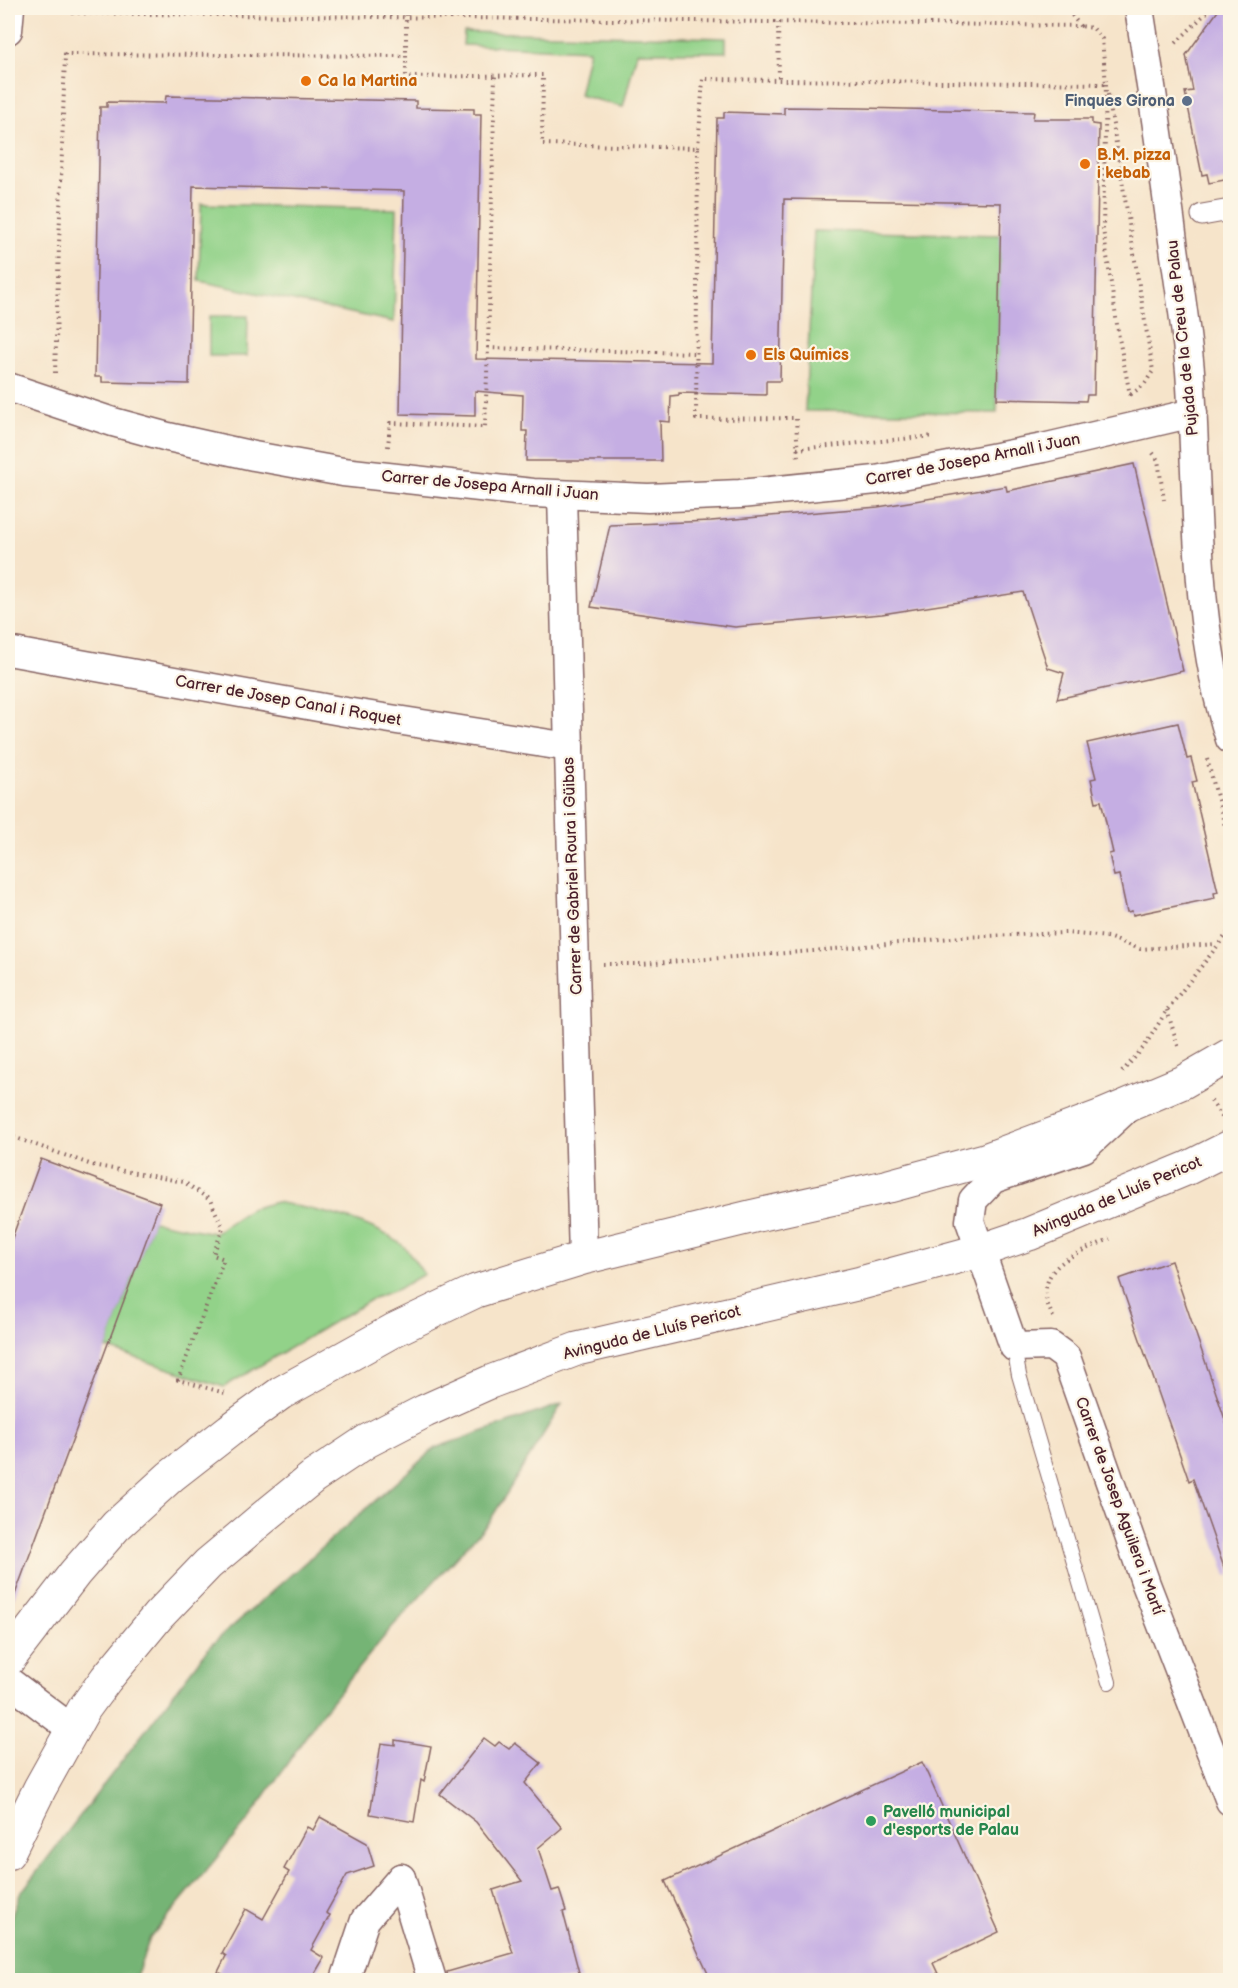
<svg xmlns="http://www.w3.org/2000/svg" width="1238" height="1988" viewBox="0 0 1238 1988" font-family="'Balsamiq Sans',sans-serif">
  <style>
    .green { fill: #92d289; stroke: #6e785a; stroke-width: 1.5 }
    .forest { fill: #75b475; stroke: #606a50; stroke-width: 1.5 }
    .building { fill: #c5aee3 }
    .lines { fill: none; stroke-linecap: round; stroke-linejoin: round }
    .service-casing { stroke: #866463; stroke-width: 16 }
    .pedestrian-casing { stroke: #866463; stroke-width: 23 }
    .minor-casing { stroke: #866463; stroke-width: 31 }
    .tertiary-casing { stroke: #866463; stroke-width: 35 }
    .path { stroke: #866463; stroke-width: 4; stroke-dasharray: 1.5 4.5; stroke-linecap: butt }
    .service { stroke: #fff; stroke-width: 14 }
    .pedestrian { stroke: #fff; stroke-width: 21 }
    .minor { stroke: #fff; stroke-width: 28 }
    .tertiary { stroke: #fff; stroke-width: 33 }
    .food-dot { fill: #e8710a; stroke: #fcf5e5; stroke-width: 2 }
    .service-dot { fill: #5c6f8a; stroke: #fcf5e5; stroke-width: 2 }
    .leisure-dot { fill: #2e9e5b; stroke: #fcf5e5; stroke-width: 2 }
    .labels { text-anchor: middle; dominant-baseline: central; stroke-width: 4.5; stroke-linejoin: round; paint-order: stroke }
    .food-label { font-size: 16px; font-weight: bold; fill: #c56008; stroke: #fcf5e5; text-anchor: start }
    .service-label { font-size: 16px; font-weight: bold; fill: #4e5e75; stroke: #fcf5e5; text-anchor: end }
    .street-label { font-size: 16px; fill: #4a1f2b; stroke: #fcf5e5 }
    .leisure-label { font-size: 16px; font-weight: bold; fill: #27864d; stroke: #fcf5e5; text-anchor: start }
  </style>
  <rect width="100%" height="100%" fill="#fcf5e5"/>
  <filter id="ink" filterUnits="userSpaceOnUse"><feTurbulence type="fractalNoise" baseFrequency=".0167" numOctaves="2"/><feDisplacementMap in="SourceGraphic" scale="12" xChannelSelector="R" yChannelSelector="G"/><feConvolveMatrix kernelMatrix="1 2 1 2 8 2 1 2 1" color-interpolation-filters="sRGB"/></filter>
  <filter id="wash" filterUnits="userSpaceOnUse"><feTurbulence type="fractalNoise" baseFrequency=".008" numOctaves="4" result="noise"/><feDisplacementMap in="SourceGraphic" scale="24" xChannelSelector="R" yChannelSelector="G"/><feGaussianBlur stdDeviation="1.35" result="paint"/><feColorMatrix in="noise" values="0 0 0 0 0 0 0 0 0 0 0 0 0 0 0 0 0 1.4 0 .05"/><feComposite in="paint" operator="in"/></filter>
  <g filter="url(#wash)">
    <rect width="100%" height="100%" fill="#f6e4ca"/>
    <g class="green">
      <path d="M464,32L726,38V52H637L623,107L579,95L589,50L463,45Z"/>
      <path d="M201,204L397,209L394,322L199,281Z"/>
      <path d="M814,231L1001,235L997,413L805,411Z"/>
      <path d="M209,316H248L247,356H209Z"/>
      <path d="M276,1202C319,1211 365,1218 401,1244C410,1251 417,1265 424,1274L398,1289L374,1298L224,1387L106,1348L153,1221L214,1233L250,1209Z"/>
    </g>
    <path class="forest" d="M562,1404L489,1522L392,1627L324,1710L249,1819L150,1938L135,1980H8V1925L20,1894L210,1646L435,1448Z"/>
    <g id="blocks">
      <g class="building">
        <path d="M1220,8H1230V179L1209,183L1207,174L1202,175L1185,92L1193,91L1186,55Z"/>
        <path d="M166,96L416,101V108L474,109V114H481L476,359L712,363L717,118H724V112L784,114V107L861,108L1034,112L1033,119H1092V124L1099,125L1094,395H1087L1086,401L997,399L1001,203L784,199L780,381H766V395L679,393V395L671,396L670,422L660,421L661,461H526L527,431H522L523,395L475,391V416L400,414L404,191L193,186L189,384L102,382V377H95L100,107H107V102L165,103Z"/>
        <path d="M1134,464L1183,671L1057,699L1064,673L1048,668L1023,592L882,614L735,627L591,607L610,525L711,521L878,507L1006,486L1007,491Z"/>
        <path d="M1178,723L1187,759L1191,758L1197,781L1192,782L1218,892L1214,893L1215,898L1133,915L1132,911L1127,912L1119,875L1114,876L1109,854L1113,853L1101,801L1096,802L1091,779L1096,778L1087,743Z"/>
        <path d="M41,1159L160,1203L10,1608L8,1607V1249Z"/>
        <path d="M1171,1261L1230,1434V1576H1227L1193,1479L1189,1481L1119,1279Z"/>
        <path d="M484,1738L495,1746L499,1742L509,1749L515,1743L541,1763L525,1783L562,1828L538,1848L552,1891L559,1889L566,1911L563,1912L581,1980H448L447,1972L513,1953L493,1890L522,1881L476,1822L440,1794Z"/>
        <path d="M395,1740L431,1746L424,1782L421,1780L414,1822L370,1814L381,1743L395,1745Z"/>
        <path d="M922,1762L999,1932L933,1963L941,1980H711L665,1881Z"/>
        <path d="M320,1817L367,1843L374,1866L347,1875L326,1913L330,1915L311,1950L324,1958L311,1980H234L218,1972L226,1956L222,1953L246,1909L263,1919L289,1872L284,1869L307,1827L313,1830Z"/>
      </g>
    </g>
  </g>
  <g filter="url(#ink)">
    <use href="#blocks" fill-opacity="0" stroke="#866463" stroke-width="1.5"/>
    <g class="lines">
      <g class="service-casing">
        <path id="service" d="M1014,1347L1019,1375L1109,1682"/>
      </g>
      <g class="pedestrian-casing">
        <path id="pedestrian" d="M1202,215L1230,210"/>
      </g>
      <g class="minor-casing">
        <g id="minor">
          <path d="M1139,8C1151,85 1163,163 1173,241C1179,284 1186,327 1190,371C1199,494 1192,621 1230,739"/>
          <path d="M8,30L10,8"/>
          <path d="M8,387L113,422L168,437L254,456L343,472L533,493L648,498L740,494L876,480L1043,448L1193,413"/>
          <path d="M562,495L583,1258"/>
          <path d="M8,651L346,712L569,747"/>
          <path d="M1125,1110L1084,1148L993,1179L973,1200L970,1221L1014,1347L1051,1346L1066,1357L1146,1584L1230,1801"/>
          <path d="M8,1681L73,1730"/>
          <path d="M401,1878L432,1980"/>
          <path d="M345,1980L365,1920L401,1878"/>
        </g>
      </g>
      <g class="tertiary-casing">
        <g id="tertiary">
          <path d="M8,1660L75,1573L116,1526L171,1476L230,1430L281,1393L394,1330L476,1291L583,1258L754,1216L889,1186L985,1160L1102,1116L1183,1082L1230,1055"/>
          <path d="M8,1853L40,1788L84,1709L106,1679L158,1616L208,1564L264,1517L313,1477L367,1441L425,1411L490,1382L577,1349L861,1283L979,1251L1029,1234L1188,1168L1230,1147"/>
        </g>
      </g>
      <g class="path">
        <path d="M71,8V13L1080,26L1071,14L1063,8"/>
        <path d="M406,8V77L543,75L542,144L698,148L703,79L1106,84L1102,39L1093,28L1080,26"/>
        <path d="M778,22L779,80"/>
        <path d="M1176,43L1211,8"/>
        <path d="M1106,84L1103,229L1119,338L1130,395L1128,396"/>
        <path d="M1108,94L1153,371L1144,385L1130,395"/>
        <path d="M698,148L696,419L796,418L798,460"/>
        <path d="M488,348L495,76"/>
        <path d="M55,373L65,54L405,56"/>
        <path d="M388,447L390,423L485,427L488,348L696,353"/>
        <path d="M797,449L934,436"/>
        <path d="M1153,453L1158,460L1164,500"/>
        <path d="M1207,759L1230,845"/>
        <path d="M603,964H641L813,951L962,937L1066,933L1108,937L1140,949L1217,944"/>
        <path d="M1167,1010L1179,1049"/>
        <path d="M1122,1072L1144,1047L1167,1010L1230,930"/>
        <path d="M1211,1101L1222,1117"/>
        <path d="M8,1135L92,1165L184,1182L210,1200L223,1228L213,1255L224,1259L178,1380L225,1393"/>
        <path d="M1053,1317C1050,1310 1046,1302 1046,1295C1044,1261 1085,1250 1110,1239"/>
      </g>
      <use href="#service" class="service"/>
      <use href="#pedestrian" class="pedestrian"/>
      <use href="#minor" class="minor"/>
      <use href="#tertiary" class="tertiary"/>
    </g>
  </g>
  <g class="food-dot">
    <circle cx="306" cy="81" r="6"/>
    <circle cx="1085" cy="164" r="6"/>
    <circle cx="751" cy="355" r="6"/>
  </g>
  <circle class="service-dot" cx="1187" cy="101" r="6"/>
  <circle class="leisure-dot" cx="871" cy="1821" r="6"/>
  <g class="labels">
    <g class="food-label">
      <text x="318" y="81">Ca la Martina</text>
      <text x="1097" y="155">B.M. pizza<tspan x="1097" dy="18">i kebab</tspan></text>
      <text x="763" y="355">Els Químics</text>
    </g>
    <g class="service-label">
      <text x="1175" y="101">Finques Girona</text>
    </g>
    <g class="street-label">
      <text transform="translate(1183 338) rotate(-96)">Pujada de la Creu de Palau</text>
      <text transform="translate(973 460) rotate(-11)">Carrer de Josepa Arnall i Juan</text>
      <text transform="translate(490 486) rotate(5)">Carrer de Josepa Arnall i Juan</text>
      <text transform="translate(288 701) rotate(10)">Carrer de Josep Canal i Roquet</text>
      <text transform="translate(573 876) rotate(-92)">Carrer de Gabriel Roura i Güibas</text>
      <text transform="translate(1117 1197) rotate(-23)">Avinguda de Lluís Pericot</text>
      <text transform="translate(652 1333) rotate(-14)">Avinguda de Lluís Pericot</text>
      <text transform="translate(1119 1506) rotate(70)">Carrer de Josep Aguilera i Martí</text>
    </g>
    <g class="leisure-label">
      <text x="883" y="1812">Pavelló municipal<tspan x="883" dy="18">d'esports de Palau</tspan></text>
    </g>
  </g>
  <rect width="1238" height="1988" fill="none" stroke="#fcf5e5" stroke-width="30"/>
</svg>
